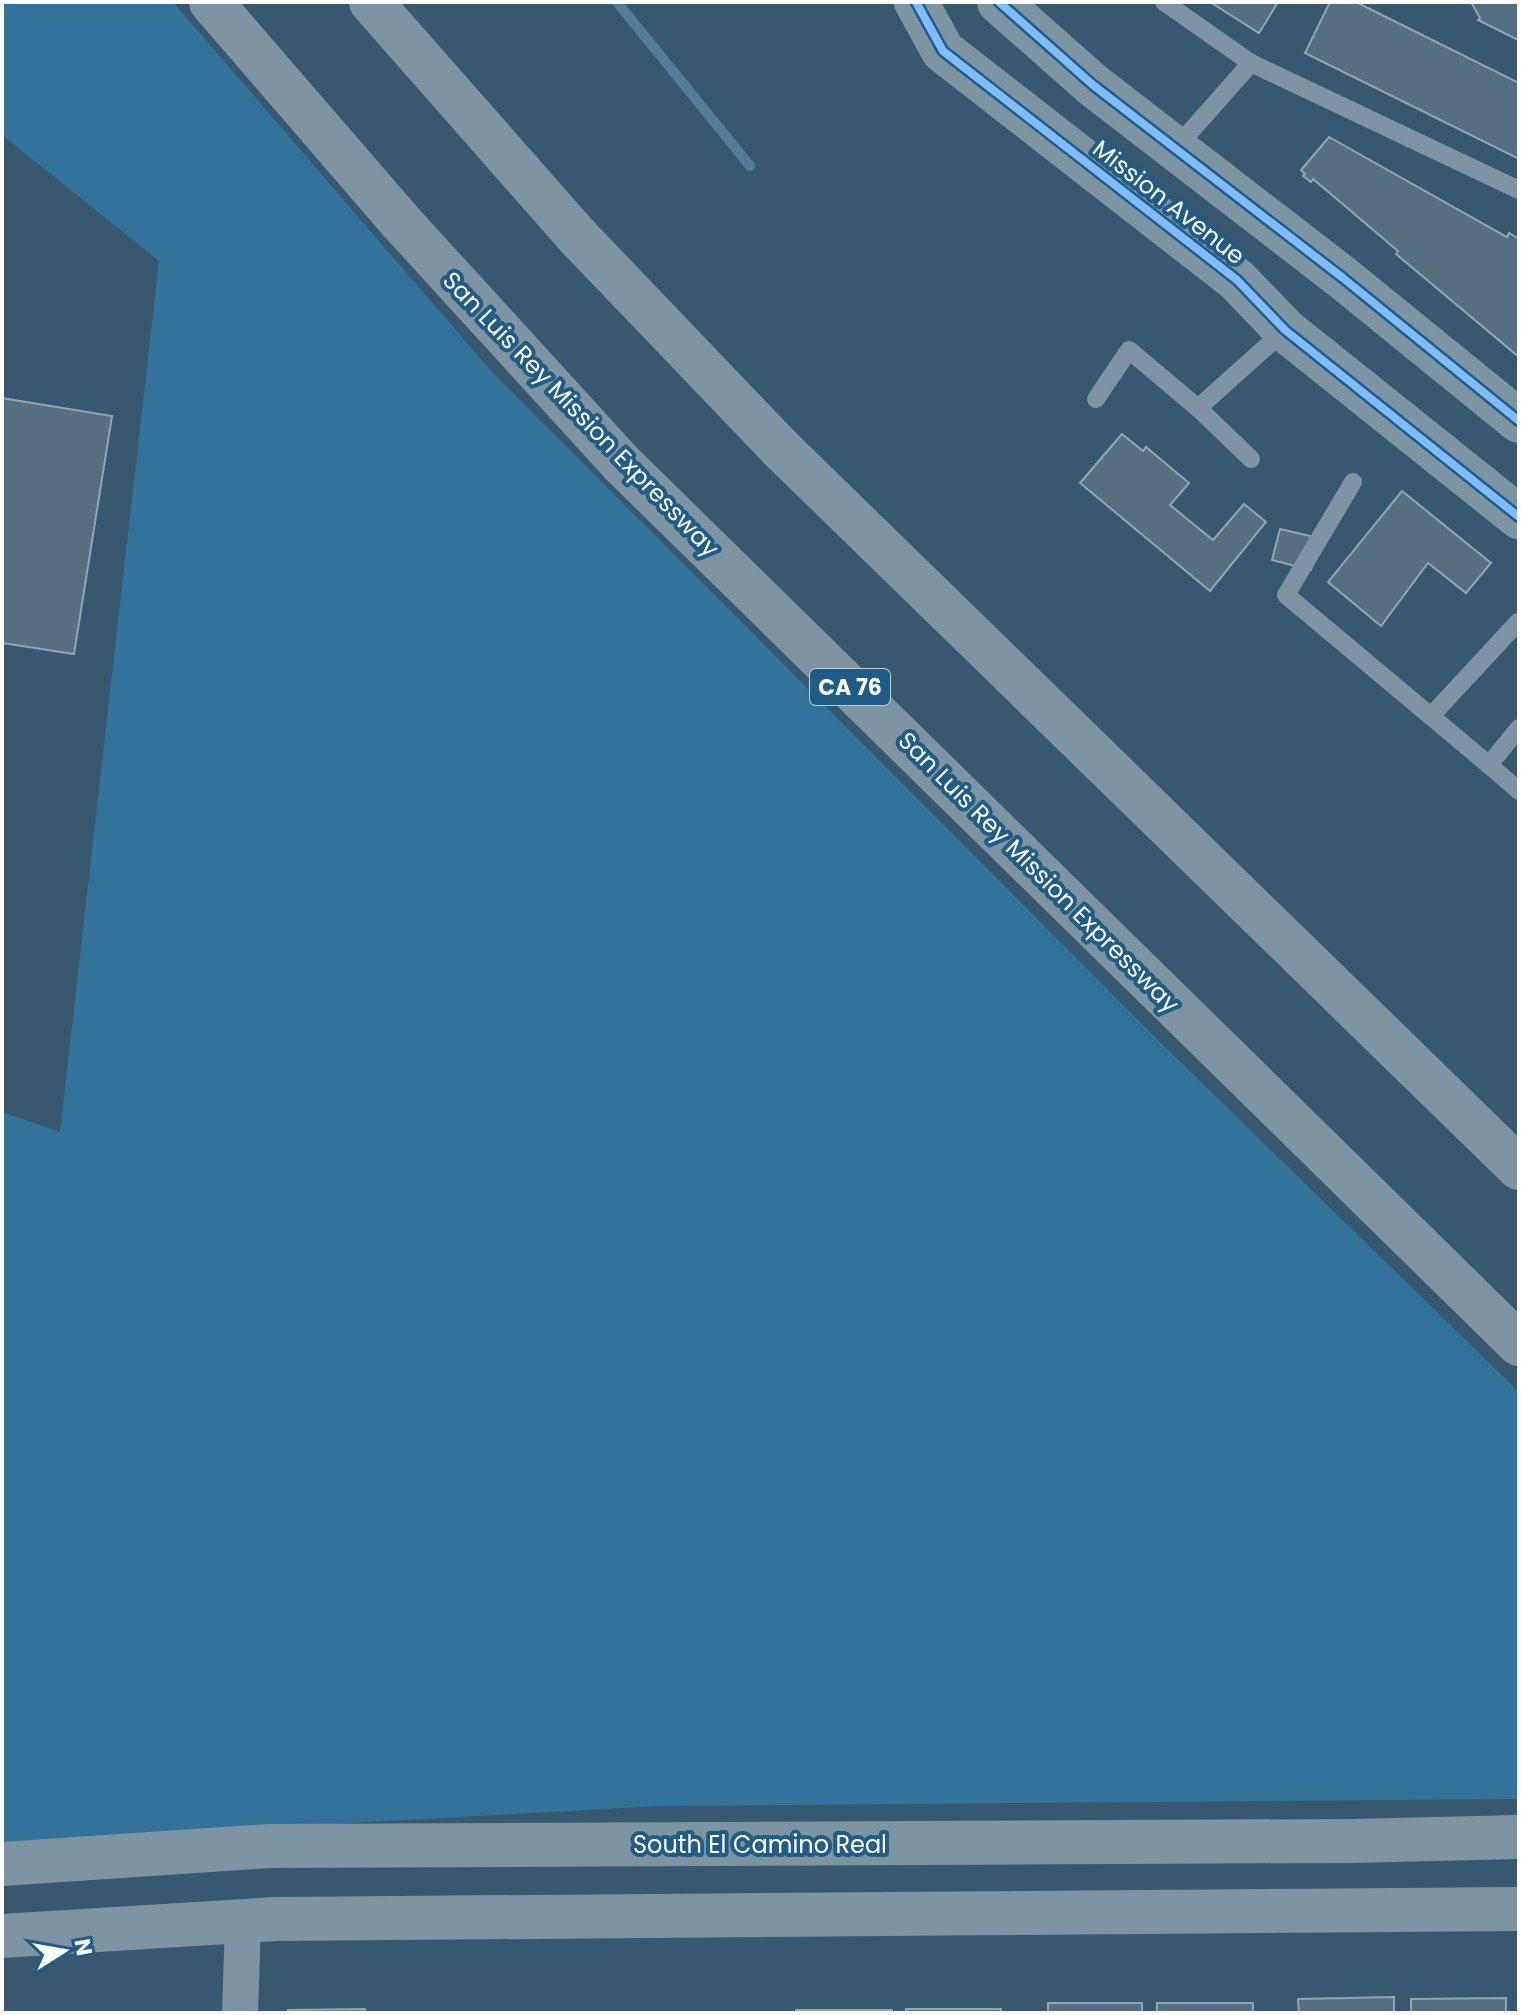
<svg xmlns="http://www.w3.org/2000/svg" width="1521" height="2015" viewBox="0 0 1521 2015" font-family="Poppins,sans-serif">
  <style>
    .green { fill: #32729b }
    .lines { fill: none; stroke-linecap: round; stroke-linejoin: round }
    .stream { stroke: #527d98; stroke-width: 10 }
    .building { fill: #556f81; stroke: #91a5b2; stroke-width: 2 }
    .lane { stroke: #7e94a5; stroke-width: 18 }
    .street { stroke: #7e94a5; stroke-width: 36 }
    .primary { stroke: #7d94a2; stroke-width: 44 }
    .highway { stroke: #7e94a3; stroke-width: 44 }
    .cycleway-casing { stroke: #205d86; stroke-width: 13 }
    .cycleway { stroke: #80bcff; stroke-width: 8 }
    .labels { text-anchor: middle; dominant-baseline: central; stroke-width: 8; stroke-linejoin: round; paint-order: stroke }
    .shield { fill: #205d86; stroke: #bccedb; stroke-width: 2 }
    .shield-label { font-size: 22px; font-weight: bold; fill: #fff }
    .street-label { font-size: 24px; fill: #fff; stroke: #205d86 }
  </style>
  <rect width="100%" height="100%" fill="#37586f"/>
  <path class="green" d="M2,2H173L492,372L1160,1042L1519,1392V1799L661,1806L2,1842V1112L60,1132L159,261L2,135Z"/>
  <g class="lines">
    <path class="stream" d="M617,2L750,166"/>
  </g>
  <g class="building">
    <path d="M1210,2H1278L1259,33Z"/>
    <path d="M1330,2H1356L1519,83V159L1305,53Z"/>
    <path d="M1471,2H1519L1518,40L1478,20L1480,18Z"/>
    <path d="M1329,137L1507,237L1509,233L1519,239V357L1396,254L1398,251L1313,179L1311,182L1303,176L1305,174L1301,170Z"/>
    <path d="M2,398L112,416L74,654L2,643Z"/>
    <path d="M1122,434L1143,451L1146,447L1189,483L1170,505L1213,540L1244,504L1266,522L1210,591L1080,483Z"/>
    <path d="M1402,491L1491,563L1466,593L1428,563L1381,626L1328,582Z"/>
    <path d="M1280,529L1319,538L1311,570L1272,560Z"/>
    <path d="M1394,1997V2013H1299L1298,1999Z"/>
    <path d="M1506,1998V2013H1411V1999Z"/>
    <rect x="1048" y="2003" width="94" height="10"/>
    <rect x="1157" y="2003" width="96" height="10"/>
    <path d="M365,2009L366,2013H288V2010Z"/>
    <rect x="906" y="2009" width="95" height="4"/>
    <rect x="796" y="2010" width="96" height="3"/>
  </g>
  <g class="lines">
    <g class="lane">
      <path d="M1164,2L1251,63L1175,149"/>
      <path d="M1251,63L1519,190"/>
      <path d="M1096,399L1129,350L1198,408"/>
      <path d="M1251,459L1198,408L1285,330"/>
      <path d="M1353,482L1286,595L1489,765"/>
      <path d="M1431,716L1518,622"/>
      <path d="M1519,728L1489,765L1519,791"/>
    </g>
    <path class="street" d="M240,2013L243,1922"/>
    <g class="primary">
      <path d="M916,2L943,51L1237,280L1285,330L1519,517"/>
      <path d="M999,2L1093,85L1343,278L1519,421"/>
      <path d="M2,1864L269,1846L1352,1841L1519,1837"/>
      <path d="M2,1936L276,1919L1519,1909"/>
    </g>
    <g class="highway">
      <path d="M211,2L401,222L621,463L1519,1344"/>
      <path d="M371,2L577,236L780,448L1519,1168"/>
    </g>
    <g class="cycleway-casing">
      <g id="cycleway">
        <path d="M916,2L943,51L1237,280L1285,330L1519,517"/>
        <path d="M999,2L1093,85L1343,278L1519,421"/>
      </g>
    </g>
    <use href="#cycleway" class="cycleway"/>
  </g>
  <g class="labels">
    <rect class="shield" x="810" y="669" width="80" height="36" rx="6"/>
    <g class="shield-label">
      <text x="850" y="687">CA 76</text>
    </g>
    <g class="street-label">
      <text transform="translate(1169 202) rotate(38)">Mission Avenue</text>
      <text transform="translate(581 414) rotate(46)">San Luis Rey Mission Expressway</text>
      <text transform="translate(1039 872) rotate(45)">San Luis Rey Mission Expressway</text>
      <text x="760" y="1844">South El Camino Real</text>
    </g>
  </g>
  <rect width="1521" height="2015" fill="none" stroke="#ffffff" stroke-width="8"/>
  <g transform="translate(64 1951) rotate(79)" stroke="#205d86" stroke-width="6" paint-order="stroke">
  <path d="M0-6L14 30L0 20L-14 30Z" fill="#ffffff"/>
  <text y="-12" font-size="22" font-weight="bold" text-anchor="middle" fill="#ffffff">N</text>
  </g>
</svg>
